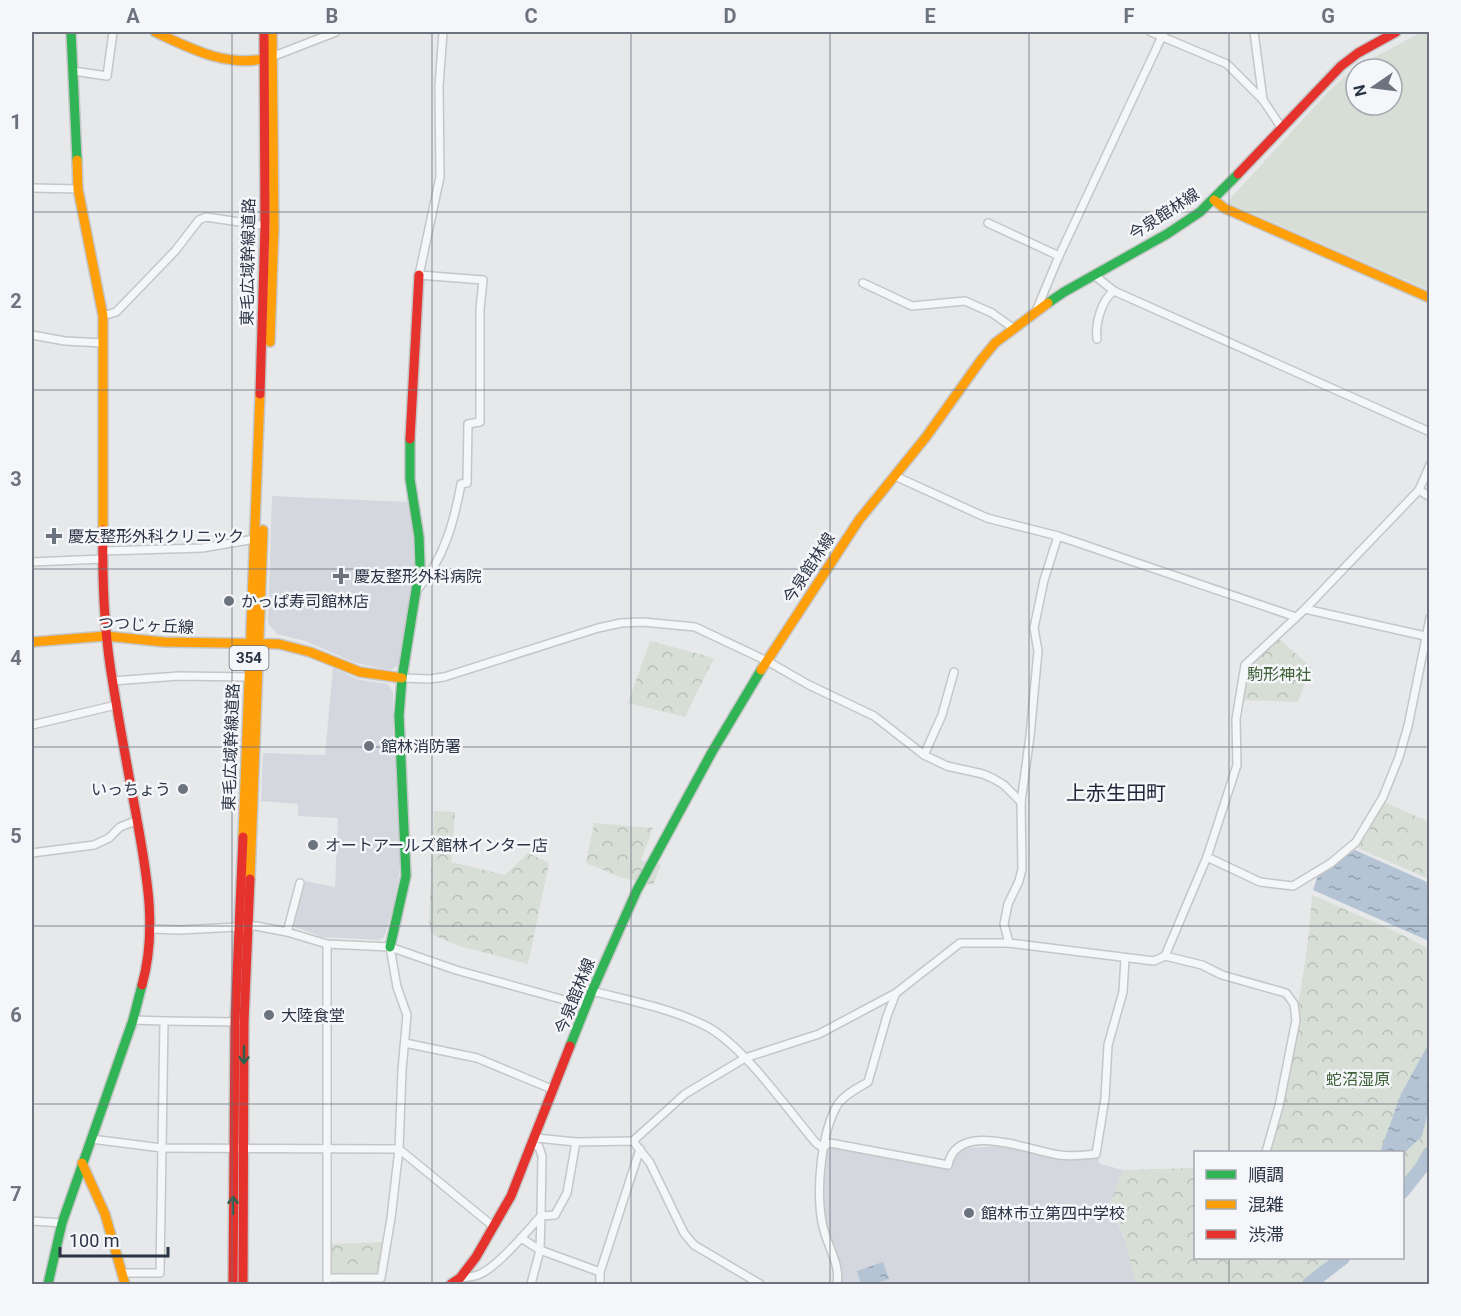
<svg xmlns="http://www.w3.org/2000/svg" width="1461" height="1316" viewBox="0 0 1461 1316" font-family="Roboto,'Noto Sans JP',sans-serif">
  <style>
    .built { fill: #d4d7dd }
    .green { fill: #d6ded6; fill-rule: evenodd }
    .forest { fill: url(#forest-crowns) }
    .water { fill: url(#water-ripples) }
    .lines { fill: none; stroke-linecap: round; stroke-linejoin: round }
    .river { stroke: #b4c4d5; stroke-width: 14 }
    .street-casing { stroke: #c4c6c8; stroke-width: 10 }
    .fast-casing { stroke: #c4c6c8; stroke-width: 12 }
    .slow-casing { stroke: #c4c6c8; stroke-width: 12 }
    .jam-casing { stroke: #c4c6c8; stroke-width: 12 }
    .street { stroke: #f5f6f7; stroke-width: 7 }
    .fast { stroke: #30b455; stroke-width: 9 }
    .slow { stroke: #ff9f0a; stroke-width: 9 }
    .jam { stroke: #e5322d; stroke-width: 9 }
    .oneway { stroke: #2d614b }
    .grid { fill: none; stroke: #6c737f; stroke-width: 1.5; stroke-opacity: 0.55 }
    .poi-dot { fill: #6c737f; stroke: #f4f6f9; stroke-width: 2 }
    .labels { text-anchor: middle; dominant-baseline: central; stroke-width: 5; stroke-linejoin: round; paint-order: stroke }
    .shield { fill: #f4f6f9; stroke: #676e7b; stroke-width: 1.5 }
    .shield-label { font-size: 15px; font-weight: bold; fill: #2b3445 }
    .street-label { font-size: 16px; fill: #2b3445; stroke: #f4f6f9 }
    .poi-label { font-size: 16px; fill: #2b3445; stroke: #f4f6f9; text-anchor: start }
    .park-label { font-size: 16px; fill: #3f6138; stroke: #f4f6f9 }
    .quarter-label { font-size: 20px; fill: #1d2536; stroke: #f4f6f9 }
    .neatline { fill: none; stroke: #6c737f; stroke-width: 2 }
    .grid-label { font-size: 20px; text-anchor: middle; font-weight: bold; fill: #6c737f }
  </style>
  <defs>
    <pattern id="forest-crowns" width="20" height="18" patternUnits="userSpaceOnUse" patternTransform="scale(1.5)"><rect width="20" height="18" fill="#d6ded6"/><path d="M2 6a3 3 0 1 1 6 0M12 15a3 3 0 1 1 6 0" fill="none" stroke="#b8bfb9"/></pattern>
    <pattern id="water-ripples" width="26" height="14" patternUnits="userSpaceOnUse" patternTransform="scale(1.5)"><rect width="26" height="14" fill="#b4c4d5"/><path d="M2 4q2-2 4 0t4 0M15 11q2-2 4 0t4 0" fill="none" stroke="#93a0af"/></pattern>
  </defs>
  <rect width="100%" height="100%" fill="#e6e8ea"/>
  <g class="built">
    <path d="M272,496L407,502L413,532L414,567L399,664L391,670L356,663L305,641L277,634L268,623Z"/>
    <path d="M333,668L360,680L388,684L393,692V731L400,846L399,875L394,906L384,937L379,940L322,937L293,926L305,881L335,887L338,818L298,816V804L261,801L263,753L325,755Z"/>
    <path d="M1005,1146L1058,1159L1098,1158L1100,1164L1123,1170L1109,1206L1124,1237L1139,1284H841L839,1266L825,1220L824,1203L826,1151L833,1148L951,1170L954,1157L963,1148Z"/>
  </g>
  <path class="green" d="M1422,32H1430L1429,290L1229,203V200L1329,91L1348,74L1369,60ZM1356,69H1392V105H1356Z"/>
  <g class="forest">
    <path d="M1278,638L1311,667L1298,702L1239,700L1249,666Z"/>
    <path d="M650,641L714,658L685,717L628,703Z"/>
    <path d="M1384,802L1429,822V879L1356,847L1367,835Z"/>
    <path d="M434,811L455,812L451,862L505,875L528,853L549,863L528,964L459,946L431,934L429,921Z"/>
    <path d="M594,823L653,828L641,860L661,865L653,885L620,877L586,863Z"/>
    <path d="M1312,895L1397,932L1429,949V1151L1403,1184L1402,1152H1265C1285,1067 1307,983 1312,895Z"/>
    <path d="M1195,1168L1196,1258H1343L1299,1284H1136L1124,1236L1109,1206L1123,1170Z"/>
    <path d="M384,1242L381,1278H330L331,1244Z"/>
  </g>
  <g class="water">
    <path d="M1355,850L1429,883V941L1313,890L1318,875Z"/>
    <path d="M1429,1043V1108L1422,1136L1403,1154L1402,1152H1380L1401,1094Z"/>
    <path d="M883,1262L889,1279L873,1284H861L857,1271Z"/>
  </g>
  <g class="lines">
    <g class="river">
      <path d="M1402,1192L1422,1167L1430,1153"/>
      <path d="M1309,1284L1343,1258"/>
    </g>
    <g class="street-casing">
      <g id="street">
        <path d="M1151,32L1227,64L1263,100L1281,127"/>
        <path d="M1254,32L1263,100"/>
        <path d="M274,56L336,32"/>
        <path d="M73,71L107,76L113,32"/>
        <path d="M32,188L78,189"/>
        <path d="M988,223L1059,256"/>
        <path d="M1094,275L1114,291L1430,432"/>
        <path d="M863,283L912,306L965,301L992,313L1013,328"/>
        <path d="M1036,311L1059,256L1164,32"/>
        <path d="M103,316L116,312L121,307L175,251L199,220L206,217L267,226"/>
        <path d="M32,335L65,341L103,343"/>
        <path d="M1097,339C1095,325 1101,300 1114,291"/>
        <path d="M895,476L987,518L1058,536L1296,617"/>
        <path d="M1419,490L1430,497"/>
        <path d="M102,551L202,548L255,539"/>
        <path d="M32,562L102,559"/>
        <path d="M418,589C444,559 454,522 461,484L467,483L468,424L480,422V309L483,280L419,275L440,177L439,86L443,32"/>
        <path d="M1305,609L1425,636"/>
        <path d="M402,678L430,679L444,677L598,628L621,623L643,622L695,627L767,661L809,685L874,716L924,755L947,766L983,774L994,779L1004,785L1021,802"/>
        <path d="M112,681L179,676L249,677"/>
        <path d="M32,725L116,705"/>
        <path d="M924,755L942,715L954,672"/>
        <path d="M32,853L94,845L109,838L120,827L138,820"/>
        <path d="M1207,857L1260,882L1293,886L1331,863L1356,842L1383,797L1399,757L1408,726L1430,618"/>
        <path d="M151,929L180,930L256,926L287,932L327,944L390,947L456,970L586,1006"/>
        <path d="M287,932L300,883"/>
        <path d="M1009,943L1004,924L1008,904L1019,881L1022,869L1021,802L1030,736L1038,651L1034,628L1044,580L1058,536"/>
        <path d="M327,944V1284"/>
        <path d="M1165,956L1202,965L1222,975L1286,993L1294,1004L1296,1020L1279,1106L1266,1152"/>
        <path d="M592,991C631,1001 670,1008 706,1026C743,1045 788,1110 816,1143L822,1147L830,1143L948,1165C957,1119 1030,1151 1059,1155C1071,1157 1084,1155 1096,1154L1105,1098L1108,1045L1123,992L1125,958"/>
        <path d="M164,1021L237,1022"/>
        <path d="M405,1043L477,1058L554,1090"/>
        <path d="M536,1138L576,1142L633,1141L650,1163L684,1233L694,1245L760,1284"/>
        <path d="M91,1139L162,1148L399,1149L494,1227"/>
        <path d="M633,1141L685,1094L745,1058L819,1034L896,993L960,943H1009L1154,961L1165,956L1207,857L1237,765L1236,719L1245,665L1305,609L1419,490L1430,465"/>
        <path d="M576,1142L567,1193L555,1215L541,1216L540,1250L600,1272"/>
        <path d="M32,1221L62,1223"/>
        <path d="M521,1238L540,1250L531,1284"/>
        <path d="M121,1273H160L164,1021L133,1020"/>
        <path d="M328,1278H381L391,1218L399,1149L402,1070L407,1015L397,987L390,947"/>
        <path d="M460,1278C466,1277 473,1277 478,1275C498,1267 526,1232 541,1216L542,1156L539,1147L533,1144"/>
        <path d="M600,1284V1272L640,1149"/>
        <path d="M837,1284C841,1263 825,1243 822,1222C816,1190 821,1132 838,1104C845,1094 858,1088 868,1082L887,1016L896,993"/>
      </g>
    </g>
    <g class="fast-casing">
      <g id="fast">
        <path d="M71,32L77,160"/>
        <path d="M1048,303L1064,292L1167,234L1200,212L1238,174"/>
        <path d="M390,947L406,876L399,716L402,678L420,565L419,537L410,479V439"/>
        <path d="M570,1046L592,991L637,890L712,752L761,670"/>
        <path d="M48,1284L62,1223L133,1020L142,985"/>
      </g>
    </g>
    <g class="slow-casing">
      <g id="slow">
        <path d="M155,32C192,49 227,68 268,58"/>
        <path d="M77,160L78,189L103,316V530"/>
        <path d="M1214,200L1224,208L1430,298"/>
        <path d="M270,342L274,227L272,32"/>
        <path d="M32,642L106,636L164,642L279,644L310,652L360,672L402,678"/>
        <path d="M761,670L859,520L926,437L981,360L995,343L1048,303"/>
        <path d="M243,837L260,394"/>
        <path d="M250,879L263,530"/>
        <path d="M82,1163L105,1214L125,1284"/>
      </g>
    </g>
    <g class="jam-casing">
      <g id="jam">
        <path d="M1238,174L1341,66L1358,53L1396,32"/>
        <path d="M260,394L265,226L264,32"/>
        <path d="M410,439L419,275"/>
        <path d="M103,530C102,582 104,633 113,684C120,728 128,771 136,814C146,871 158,928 142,985"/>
        <path d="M233,1284L235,1022L243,837"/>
        <path d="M243,1284L244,1022L250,879"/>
        <path d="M451,1284L460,1278L476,1257L511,1196L570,1046"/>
      </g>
    </g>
    <use href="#street" class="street"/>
    <use href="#fast" class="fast"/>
    <use href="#slow" class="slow"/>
    <use href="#jam" class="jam"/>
  </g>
  <defs><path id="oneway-shaft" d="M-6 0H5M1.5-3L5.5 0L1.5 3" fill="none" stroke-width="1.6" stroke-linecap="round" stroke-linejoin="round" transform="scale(1.5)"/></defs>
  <g class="oneway">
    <use href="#oneway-shaft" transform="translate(244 1055) rotate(91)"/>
    <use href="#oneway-shaft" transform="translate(233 1205) rotate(-90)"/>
  </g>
  <path class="grid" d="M232,32V1284M432,32V1284M631,32V1284M830,32V1284M1029,32V1284M1229,32V1152M32,212H1430M32,390H1430M32,569H1430M32,747H1430M32,926H1430M32,1104H1430M1229,1258V1284"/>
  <g class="poi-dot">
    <path d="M51 527h6v6h6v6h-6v6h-6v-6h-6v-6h6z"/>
    <path d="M338 567h6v6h6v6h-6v6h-6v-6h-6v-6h6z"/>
    <circle cx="229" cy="601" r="6"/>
    <circle cx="369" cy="746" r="6"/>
    <circle cx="183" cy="789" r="6"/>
    <circle cx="313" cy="845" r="6"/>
    <circle cx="269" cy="1015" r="6"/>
    <circle cx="969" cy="1213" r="6"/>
  </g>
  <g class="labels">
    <rect class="shield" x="229.5" y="646" width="39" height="24" rx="4.5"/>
    <g class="shield-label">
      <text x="249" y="658">354</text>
    </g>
    <g class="street-label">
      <text transform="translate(1164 214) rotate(-33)">今泉館林線</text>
      <text transform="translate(248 262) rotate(-89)">東毛広域幹線道路</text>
      <text transform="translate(809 568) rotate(-57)">今泉館林線</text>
      <text transform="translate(146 625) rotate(3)">つつじヶ丘線</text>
      <text transform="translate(231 747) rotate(-88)">東毛広域幹線道路</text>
      <text transform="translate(575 996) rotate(-68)">今泉館林線</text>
    </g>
    <g class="poi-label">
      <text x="68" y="536">慶友整形外科クリニック</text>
      <text x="354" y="576">慶友整形外科病院</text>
      <text x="241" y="601">かっぱ寿司館林店</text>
      <text x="381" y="746">館林消防署</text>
      <text x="171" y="789" text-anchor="end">いっちょう</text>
      <text x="325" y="845">オートアールズ館林インター店</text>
      <text x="281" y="1015">大陸食堂</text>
      <text x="981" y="1213">館林市立第四中学校</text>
    </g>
    <g class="park-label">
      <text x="1279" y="674">駒形神社</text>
      <text x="1358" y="1079">蛇沼湿原</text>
    </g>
    <g class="quarter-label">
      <text x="1116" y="793">上赤生田町</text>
    </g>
  </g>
  <rect width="1461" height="1316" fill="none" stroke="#f4f6f9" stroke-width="66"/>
  <rect x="1194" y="1151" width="210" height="108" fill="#f4f6f9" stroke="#a4a8b1" stroke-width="1.5"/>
  <rect x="1206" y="1170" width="30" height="9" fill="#30b455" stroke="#a4a8b1" stroke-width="1.5"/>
  <text x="1248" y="1181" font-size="18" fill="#2b3445">順調</text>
  <rect x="1206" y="1200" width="30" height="9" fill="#ff9f0a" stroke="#a4a8b1" stroke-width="1.5"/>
  <text x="1248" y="1211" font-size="18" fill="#2b3445">混雑</text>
  <rect x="1206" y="1230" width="30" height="9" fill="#e5322d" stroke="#a4a8b1" stroke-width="1.5"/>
  <text x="1248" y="1241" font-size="18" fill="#2b3445">渋滞</text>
  <g transform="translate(1374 87) rotate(256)"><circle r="28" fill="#f4f6f9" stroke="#a4a8b1" stroke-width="1.5"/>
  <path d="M0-4.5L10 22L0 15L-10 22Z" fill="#6c737f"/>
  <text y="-9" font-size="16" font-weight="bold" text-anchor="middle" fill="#2b3445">N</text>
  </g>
  <path d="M60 1247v9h108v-9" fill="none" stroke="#2b3445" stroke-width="3"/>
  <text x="69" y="1247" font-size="18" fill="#2b3445" stroke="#f4f6f9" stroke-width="4.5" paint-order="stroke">100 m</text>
  <rect x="33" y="33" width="1395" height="1250" class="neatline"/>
  <g class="grid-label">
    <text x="133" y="23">A</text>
    <text x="332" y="23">B</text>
    <text x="531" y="23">C</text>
    <text x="730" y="23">D</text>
    <text x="930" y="23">E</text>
    <text x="1129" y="23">F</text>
    <text x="1328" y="23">G</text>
    <text x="16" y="129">1</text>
    <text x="16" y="308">2</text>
    <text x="16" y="486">3</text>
    <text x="16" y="665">4</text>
    <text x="16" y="843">5</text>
    <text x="16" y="1022">6</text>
    <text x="16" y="1201">7</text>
  </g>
</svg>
